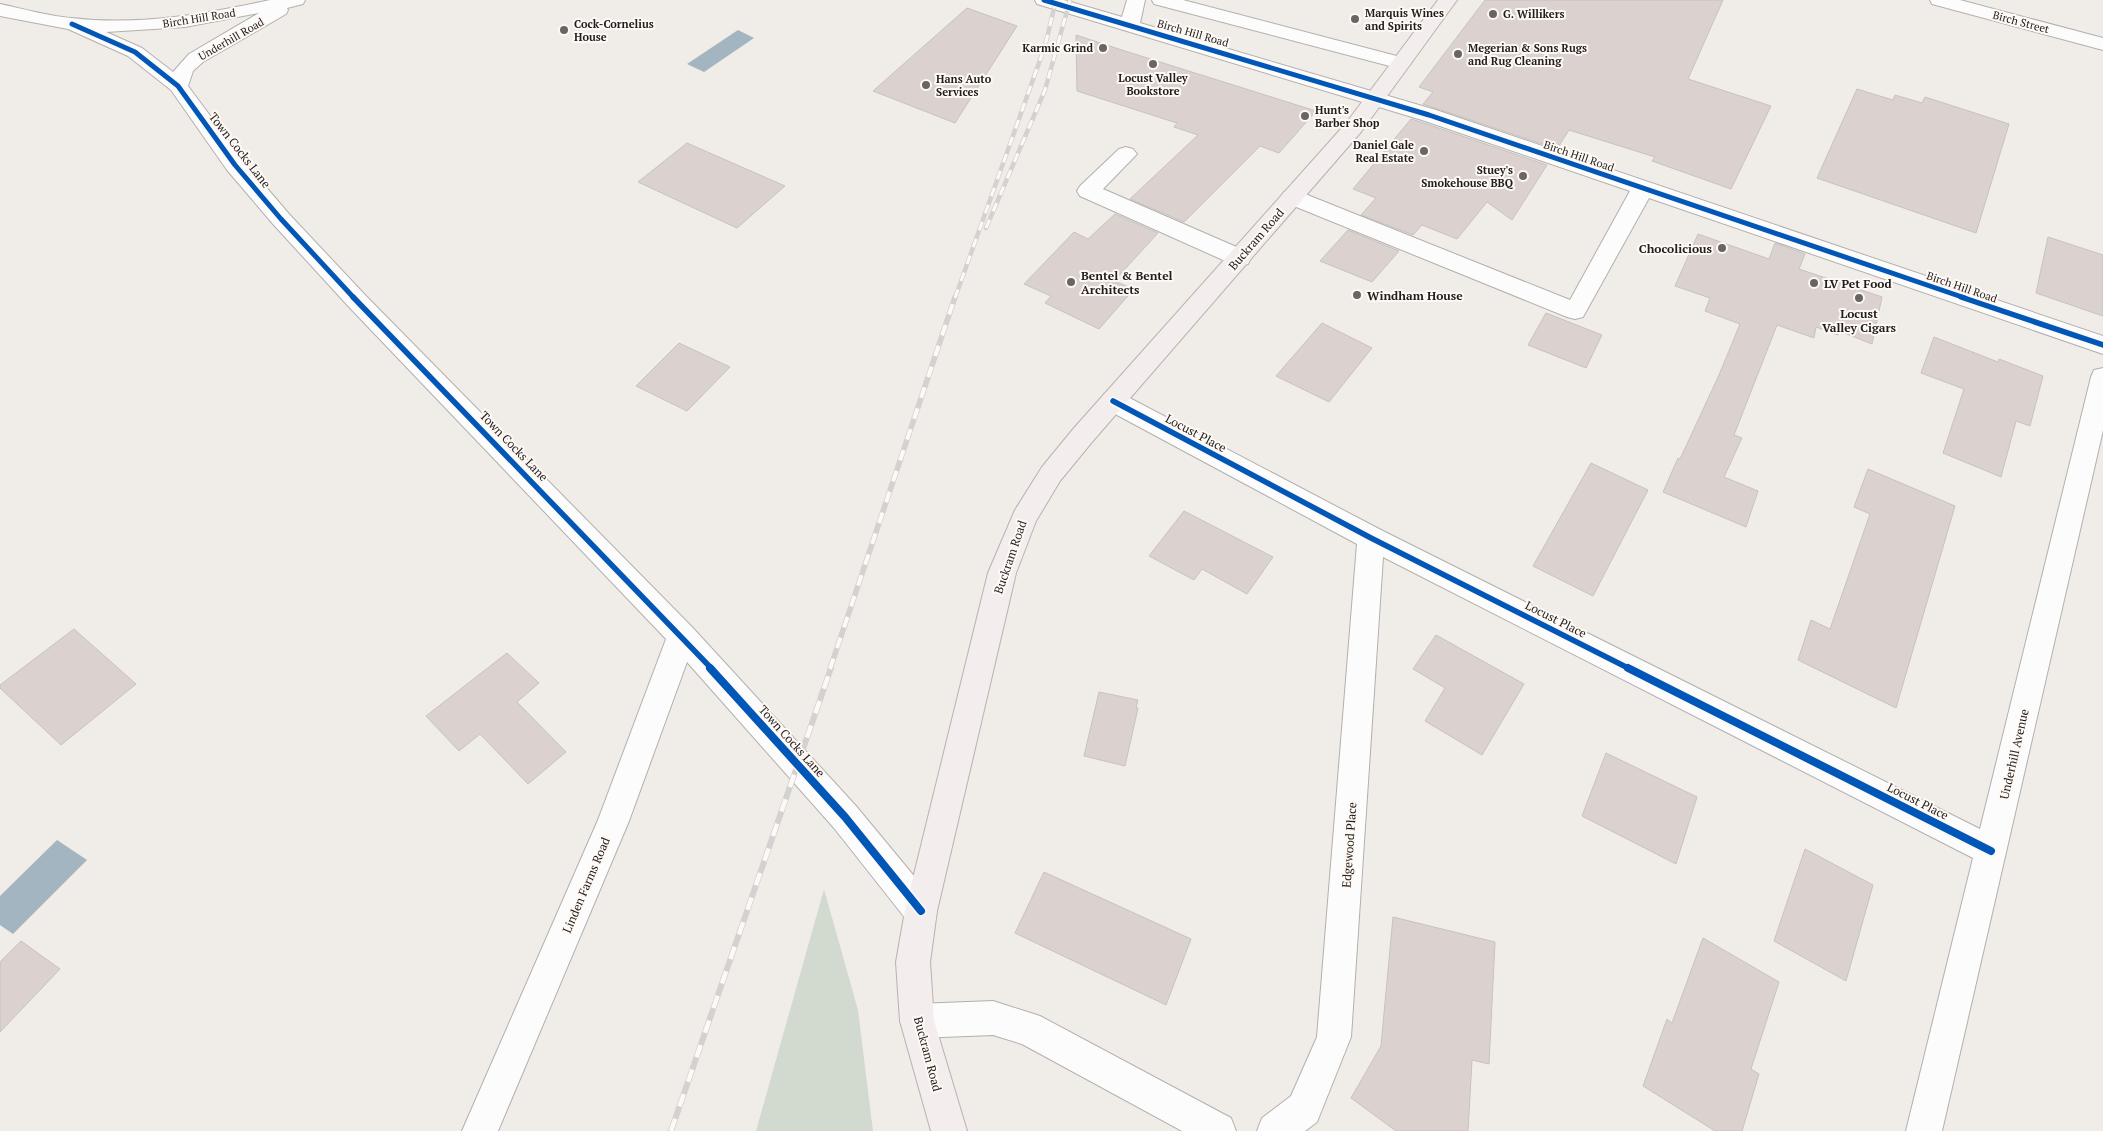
<svg xmlns="http://www.w3.org/2000/svg" width="2103" height="1131" viewBox="0 0 2103 1131" font-family="'PT Serif',serif">
  <style>
    .green { fill: #d2dacf }
    .water { fill: #a2b5c0 }
    .building { fill: #dbd2cf; stroke: #c6c2c0 }
    .lines { fill: none; stroke-linecap: round; stroke-linejoin: round }
    .minor-casing { stroke: #b2b0ad; stroke-width: 2 }
    .major-casing { stroke: #bcb0b0; stroke-width: 2 }
    .minor { fill: #fdfcfc; fill-rule: evenodd }
    .major { fill: #f3eded; fill-rule: evenodd }
    .rail-far2-casing { stroke: #d3d2d0; stroke-width: 4.5 }
    .rail-far1-casing { stroke: #d3d2d0; stroke-width: 5.5 }
    .rail-casing { stroke: #d3d2d0; stroke-width: 6 }
    .rail-far2 { stroke: #fef9f5; stroke-width: 3; stroke-dasharray: 9; stroke-linecap: butt }
    .rail-far1 { stroke: #fef9f5; stroke-width: 4; stroke-dasharray: 11; stroke-linecap: butt }
    .rail { stroke: #fef9f5; stroke-width: 4.5; stroke-dasharray: 13; stroke-linecap: butt }
    .cycleway-far2-casing { stroke: #fef9f5; stroke-width: 8 }
    .cycleway-far1-casing { stroke: #fef9f5; stroke-width: 9 }
    .cycleway-casing { stroke: #fef9f5; stroke-width: 11 }
    .cycleway-far2 { stroke: #0057b8; stroke-width: 5 }
    .cycleway-far1 { stroke: #0057b8; stroke-width: 5.5 }
    .cycleway { stroke: #0057b8; stroke-width: 8 }
    .poi-dot { fill: #696563; stroke: #fef9f5; stroke-width: 2 }
    .labels { text-anchor: middle; dominant-baseline: central; stroke-width: 4; stroke-linejoin: round; paint-order: stroke }
    .far-poi-label { font-size: 11px; font-weight: bold; fill: #201d1b; stroke: #fef9f5; text-anchor: start }
    .far-street-label { font-size: 11px; fill: #201d1b; stroke: #fef9f5 }
    .street-label { font-size: 12px; fill: #201d1b; stroke: #fef9f5 }
    .poi-label { font-size: 12px; font-weight: bold; fill: #201d1b; stroke: #fef9f5; text-anchor: start }
  </style>
  <rect width="100%" height="100%" fill="#f0ece8"/>
  <path class="green" d="M824,889L858,1010L873,1131H756Z"/>
  <g class="water">
    <path d="M738,30L754,38L704,72L687,64Z"/>
    <path d="M57,840L87,860L13,934L0,925V896Z"/>
  </g>
  <g class="building">
    <path d="M1485,0H1723L1688,79L1771,106L1731,189L1652,161L1655,157L1569,130L1557,149L1423,104L1433,92L1419,87Z"/>
    <path d="M967,8L1017,26L955,123L873,91Z"/>
    <path d="M1076,35L1125,51L1316,111L1279,153L1260,146L1184,222L1130,199L1198,135L1174,127L1177,123L1077,91Z"/>
    <path d="M1857,89L1893,100L1895,95L1922,103L1925,97L2009,124L1976,233L1817,178Z"/>
    <path d="M1411,119L1421,122L1547,165L1512,220L1487,202L1457,239L1422,225L1413,235L1361,215L1376,198L1353,189Z"/>
    <path d="M687,143L785,186L737,228L638,182Z"/>
    <path d="M1115,214L1158,233L1114,281L1134,289L1099,329L1045,303L1051,296L1024,284L1074,232L1088,239Z"/>
    <path d="M1348,230L1399,251L1372,282L1320,261Z"/>
    <path d="M1698,234L1769,259L1775,243L1805,254L1799,269L1882,297L1872,344L1839,331L1838,335L1816,327L1814,338L1777,325L1734,435L1742,438L1724,477L1758,491L1746,527L1663,492L1678,458L1680,459L1719,375L1740,324L1705,311L1710,298L1675,286Z"/>
    <path d="M2048,237L2103,255V316L2036,293Z"/>
    <path d="M1546,313L1602,335L1586,368L1528,345Z"/>
    <path d="M1322,323L1372,348L1329,402L1276,376Z"/>
    <path d="M1934,337L1998,362L1999,359L2043,376L2030,426L2016,421L2001,477L1943,453L1964,389L1921,373Z"/>
    <path d="M679,343L730,367L687,411L636,386Z"/>
    <path d="M1591,463L1648,490L1593,596L1533,566Z"/>
    <path d="M1868,469L1955,506L1896,708L1798,660L1811,620L1830,629L1870,514L1854,507Z"/>
    <path d="M1184,511L1273,557L1247,594L1202,569L1194,580L1149,556Z"/>
    <path d="M74,629L136,684L61,745L0,688V685Z"/>
    <path d="M1436,635L1524,684L1482,755L1425,721L1445,688L1413,669Z"/>
    <path d="M507,653L539,683L517,702L566,752L528,784L480,734L459,751L426,716Z"/>
    <path d="M1099,692L1138,700L1136,708H1138L1125,766L1084,756Z"/>
    <path d="M1606,753L1697,797L1676,864L1582,816Z"/>
    <path d="M1805,849L1873,885L1846,981L1774,941Z"/>
    <path d="M1044,872L1191,939L1166,1005L1015,933Z"/>
    <path d="M1393,917L1495,942L1489,1064L1472,1060L1468,1131H1396L1351,1098L1381,1046Z"/>
    <path d="M1703,938L1779,982L1751,1069L1759,1074L1742,1131H1715L1643,1086L1667,1019L1672,1023Z"/>
    <path d="M21,941L60,969L0,1032V962Z"/>
  </g>
  <g class="lines">
    <g class="minor-casing">
      <g id="minor">
        <path d="M270,0H305L303,4L287,8L288,10L286,14L203,62L193,71L188,86L243,160L289,214L366,296L692,627L856,806L933,899L937,911L933,923L921,927L909,923L834,828L687,662L629,821L498,1131H462L598,820L666,639L350,308L273,224L227,170L171,90L128,56L68,29L0,16V4C24,9 48,16 72,18C139,26 205,14 270,0ZM259,13L189,54L173,72L142,48L106,32L185,27Z"/>
        <path d="M1035,0H1064L1122,17L1127,0H1145L1140,23L1436,110L2103,336V354L1649,198L1583,317L1575,319L1567,317L1284,202L1281,197L1284,192L1292,190L1300,192L1570,300L1630,191L1422,120L1037,4Z"/>
        <path d="M1152,0H1183L1408,59L1411,63L1408,67L1401,69L1154,4Z"/>
        <path d="M1930,0H1960L2103,38V50L1932,4Z"/>
        <path d="M1126,147L1133,149L1137,154L1103,189L1248,252L1251,258L1248,264L1240,266L1232,264L1080,196L1077,191L1080,186L1119,149Z"/>
        <path d="M2103,368V430L1942,1131H1906L1973,858L1383,557L1351,1037L1317,1122L1305,1131H1257L1262,1118L1291,1096L1317,1037L1357,544L1104,408L1101,401L1104,394L1113,392L1122,394L1381,530L1980,829L2091,377L2094,370Z"/>
        <path d="M993,1001L1040,1016L1231,1118L1236,1131H1182L1022,1044L993,1035L917,1038L905,1033L900,1021L905,1009L917,1004Z"/>
      </g>
    </g>
    <g class="major-casing">
      <path id="major" d="M1438,0H1457L1361,132L1092,442L1060,481L1036,521L1016,573L937,911L930,962L934,1021L967,1131H931L900,1021L896,962L905,911L988,573L1015,510L1042,467L1074,428L1347,122Z"/>
    </g>
    <use href="#minor" class="minor"/>
    <use href="#major" class="major"/>
    <g class="rail-far2-casing">
      <g id="rail-far2">
        <path d="M986,228L1045,90L1070,0"/>
        <path d="M955,298L1045,46L1056,0"/>
      </g>
    </g>
    <g class="rail-far1-casing">
      <path id="rail-far1" d="M830,669L955,297"/>
    </g>
    <g class="rail-casing">
      <path id="rail" d="M671,1131L831,668"/>
    </g>
    <use href="#rail-far2" class="rail-far2"/>
    <use href="#rail-far1" class="rail-far1"/>
    <use href="#rail" class="rail"/>
    <g class="cycleway-far2-casing">
      <g id="cycleway-far2">
        <path d="M1044,0L1429,115L1965,298"/>
        <path d="M72,24L135,52L178,86L235,165L281,219L354,298"/>
      </g>
    </g>
    <g class="cycleway-far1-casing">
      <g id="cycleway-far1">
        <path d="M353,297L712,669"/>
        <path d="M1961,297L2103,345"/>
        <path d="M1113,401L1371,538L1630,669"/>
      </g>
    </g>
    <g class="cycleway-casing">
      <g id="cycleway">
        <path d="M710,668L845,817L921,911"/>
        <path d="M1628,668L1991,851"/>
      </g>
    </g>
    <use href="#cycleway-far2" class="cycleway-far2"/>
    <use href="#cycleway-far1" class="cycleway-far1"/>
    <use href="#cycleway" class="cycleway"/>
  </g>
  <g class="poi-dot">
    <circle cx="1493" cy="14" r="5"/>
    <circle cx="1355" cy="19" r="5"/>
    <circle cx="564" cy="30" r="5"/>
    <circle cx="1103" cy="48" r="5"/>
    <circle cx="1458" cy="54" r="5"/>
    <circle cx="1153" cy="64" r="5"/>
    <circle cx="926" cy="85" r="5"/>
    <circle cx="1305" cy="116" r="5"/>
    <circle cx="1424" cy="151" r="5"/>
    <circle cx="1523" cy="176" r="5"/>
    <circle cx="1722" cy="248" r="5"/>
    <circle cx="1071" cy="282" r="5"/>
    <circle cx="1814" cy="283" r="5"/>
    <circle cx="1357" cy="295" r="5"/>
    <circle cx="1859" cy="298" r="5"/>
  </g>
  <g class="labels">
    <g class="far-poi-label">
      <text x="1365" y="13">Marquis Wines<tspan x="1365" dy="13">and Spirits</tspan></text>
      <text x="1503" y="14">G. Willikers</text>
      <text x="574" y="24">Cock-Cornelius<tspan x="574" dy="13">House</tspan></text>
      <text x="1093" y="48" text-anchor="end">Karmic Grind</text>
      <text x="1468" y="48">Megerian &amp; Sons Rugs<tspan x="1468" dy="13">and Rug Cleaning</tspan></text>
      <text x="1153" y="78" text-anchor="middle">Locust Valley<tspan x="1153" dy="13">Bookstore</tspan></text>
      <text x="936" y="79">Hans Auto<tspan x="936" dy="13">Services</tspan></text>
      <text x="1315" y="110">Hunt's<tspan x="1315" dy="13">Barber Shop</tspan></text>
      <text x="1414" y="145" text-anchor="end">Daniel Gale<tspan x="1414" dy="13">Real Estate</tspan></text>
      <text x="1513" y="170" text-anchor="end">Stuey's<tspan x="1513" dy="13">Smokehouse BBQ</tspan></text>
    </g>
    <g class="far-street-label">
      <text transform="translate(199 18) rotate(-9)">Birch Hill Road</text>
      <text transform="translate(2021 22) rotate(15)">Birch Street</text>
      <text transform="translate(1193 33) rotate(16)">Birch Hill Road</text>
      <text transform="translate(231 39) rotate(-30)">Underhill Road</text>
      <text transform="translate(1579 156) rotate(19)">Birch Hill Road</text>
      <text transform="translate(1962 287) rotate(19)">Birch Hill Road</text>
    </g>
    <g class="street-label">
      <text transform="translate(240 150) rotate(52)">Town Cocks Lane</text>
      <text transform="translate(1256 239) rotate(-49)">Buckram Road</text>
      <text transform="translate(1196 433) rotate(28)">Locust Place</text>
      <text transform="translate(514 446) rotate(46)">Town Cocks Lane</text>
      <text transform="translate(1010 557) rotate(-71)">Buckram Road</text>
      <text transform="translate(1556 619) rotate(27)">Locust Place</text>
      <text transform="translate(792 741) rotate(48)">Town Cocks Lane</text>
      <text transform="translate(2014 754) rotate(-77)">Underhill Avenue</text>
      <text transform="translate(1918 801) rotate(27)">Locust Place</text>
      <text transform="translate(1349 845) rotate(-86)">Edgewood Place</text>
      <text transform="translate(586 885) rotate(-67)">Linden Farms Road</text>
      <text transform="translate(928 1054) rotate(75)">Buckram Road</text>
    </g>
    <g class="poi-label">
      <text x="1712" y="248" text-anchor="end">Chocolicious</text>
      <text x="1081" y="275">Bentel &amp; Bentel<tspan x="1081" dy="14">Architects</tspan></text>
      <text x="1824" y="283">LV Pet Food</text>
      <text x="1367" y="295">Windham House</text>
      <text x="1859" y="313" text-anchor="middle">Locust<tspan x="1859" dy="14">Valley Cigars</tspan></text>
    </g>
  </g>
</svg>
